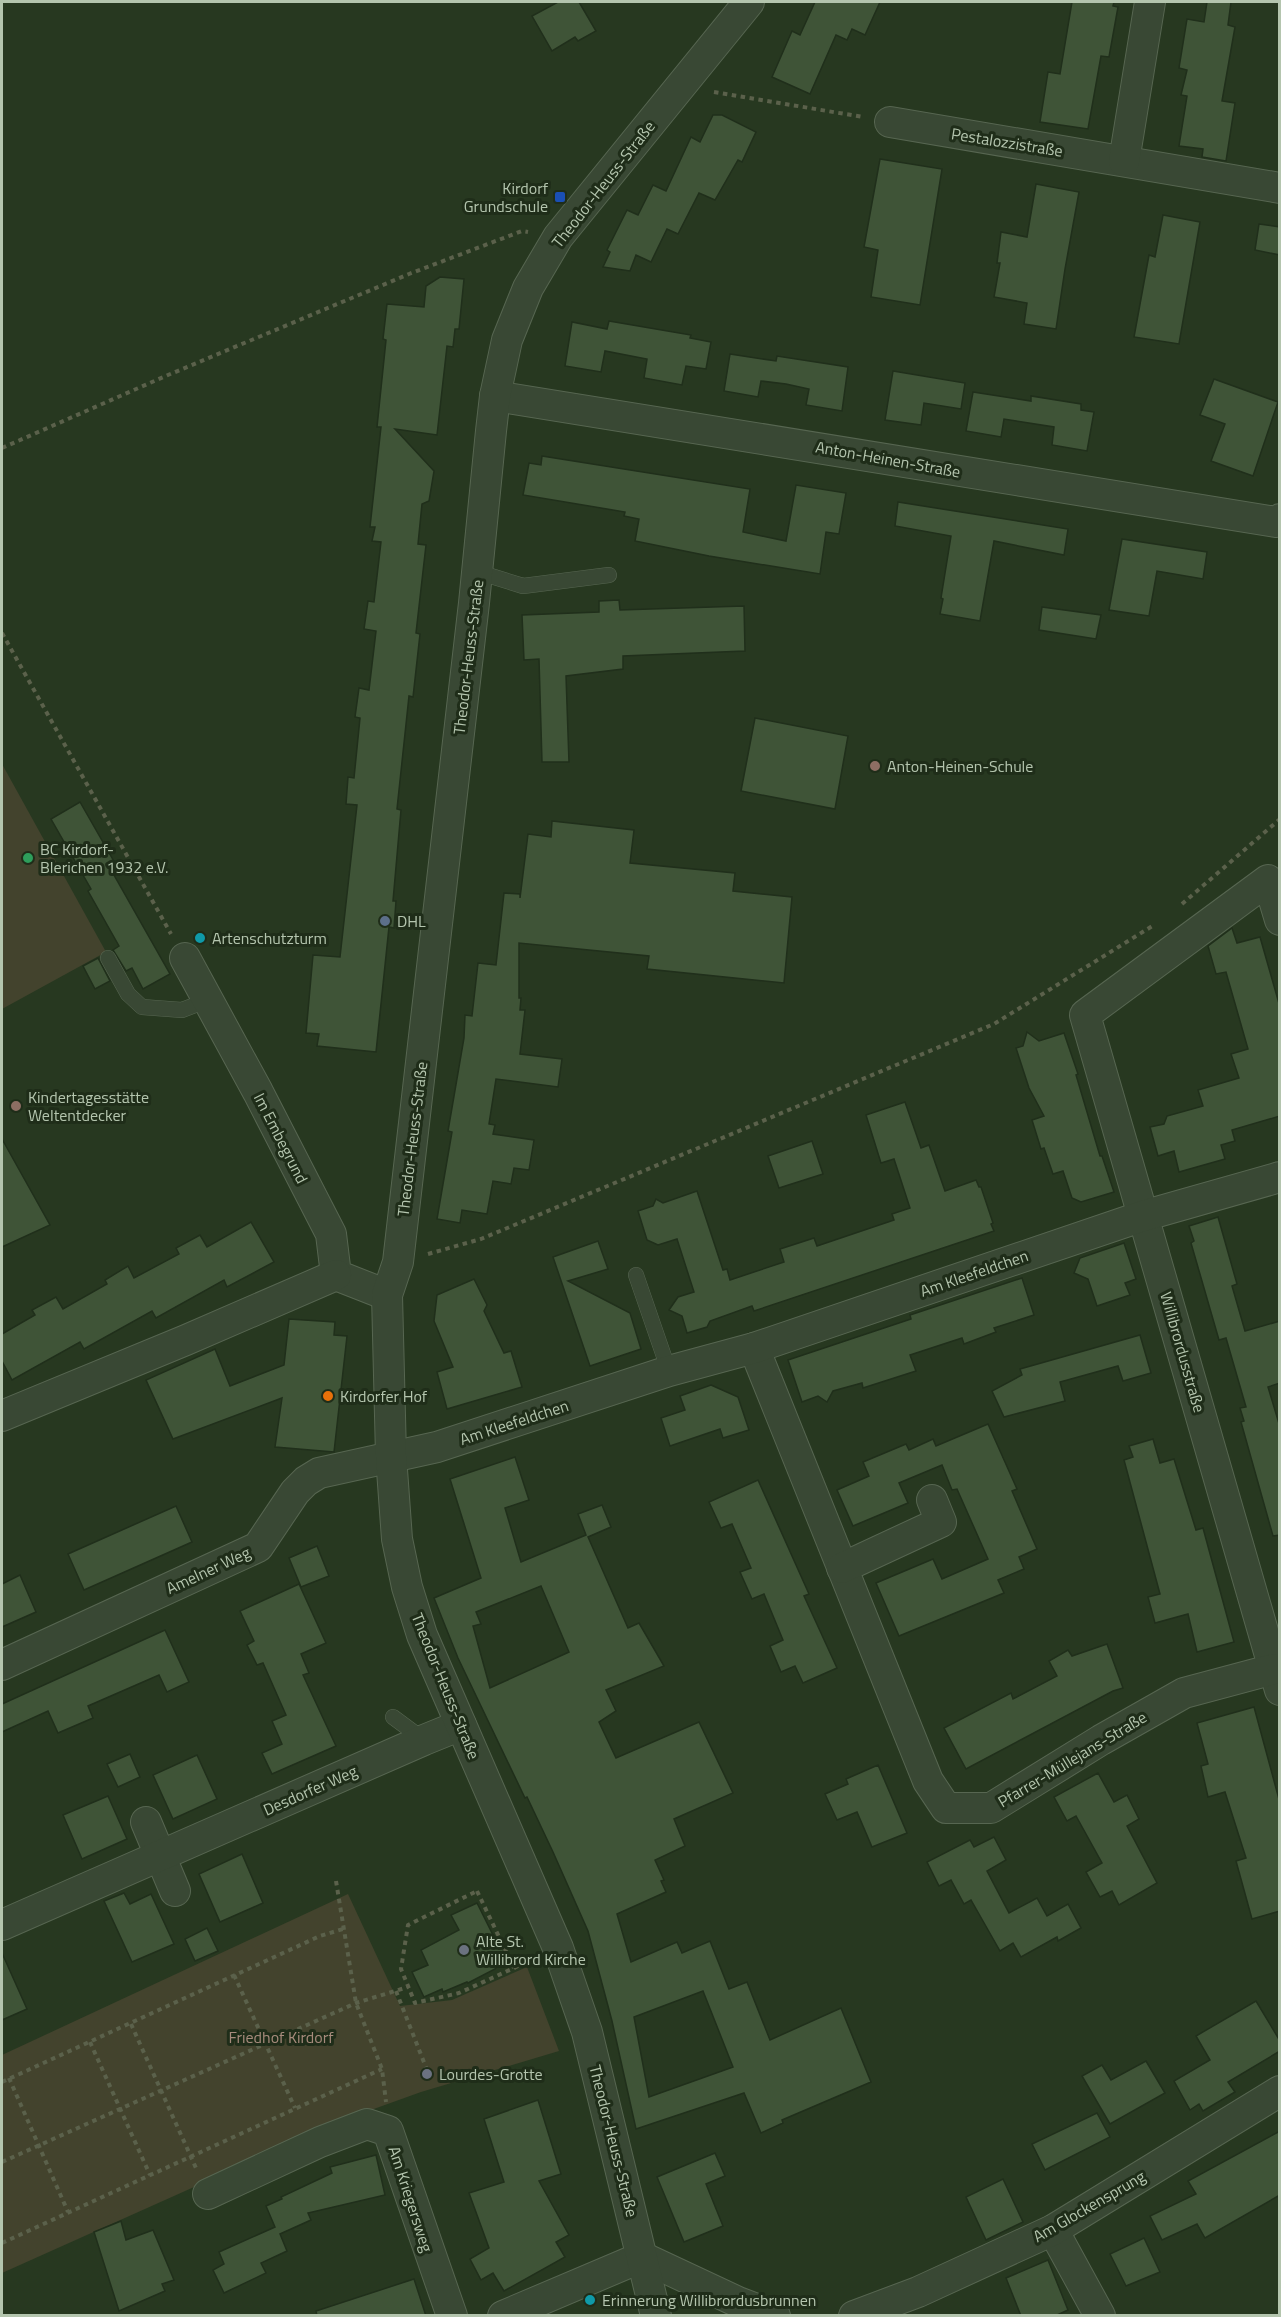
<svg xmlns="http://www.w3.org/2000/svg" width="1281" height="2317" viewBox="0 0 1281 2317" font-family="'Titillium Web',sans-serif">
  <style>
    .green { fill: #43432d }
    .building { fill: #3f5437; stroke: #202f1b; stroke-width: 1.5; fill-rule: evenodd }
    .lines { fill: none; stroke-linecap: round; stroke-linejoin: round }
    .lane-casing { stroke: #576651; stroke-width: 16 }
    .street-casing { stroke: #576651; stroke-width: 32 }
    .path { stroke: #5b614b; stroke-width: 4; stroke-dasharray: 4.5 4.5; stroke-linecap: butt }
    .lane { stroke: #394834; stroke-width: 15 }
    .street { stroke: #394834; stroke-width: 30 }
    .transit-dot { fill: #1a4fb4; stroke: #1f2d19; stroke-width: 2 }
    .education-dot { fill: #8d6e63; stroke: #1f2d19; stroke-width: 2 }
    .leisure-dot { fill: #2e9e5b; stroke: #1f2d19; stroke-width: 2 }
    .service-dot { fill: #5c6f8a; stroke: #1f2d19; stroke-width: 2 }
    .culture-dot { fill: #0f9aa8; stroke: #1f2d19; stroke-width: 2 }
    .food-dot { fill: #e8710a; stroke: #1f2d19; stroke-width: 2 }
    .worship-dot { fill: #6b7280; stroke: #1f2d19; stroke-width: 2 }
    .labels { text-anchor: middle; dominant-baseline: central; stroke-width: 6; stroke-linejoin: round; paint-order: stroke }
    .street-label { font-size: 16px; fill: #b4c5ae; stroke: #1f2d19 }
    .poi-label { font-size: 16px; fill: #b4c5ae; stroke: #1f2d19; text-anchor: start }
    .park-label { font-size: 16px; fill: #a68b7c; stroke: #1f2d19 }
  </style>
  <rect width="100%" height="100%" fill="#273820"/>
  <g class="green">
    <path d="M2,764L106,952L2,1009Z"/>
    <path d="M348,1894L400,2006L452,2000L527,1967L559,2051L421,2092L346,2119L2,2273V2055Z"/>
  </g>
  <g class="building">
    <path d="M558,2H579L596,31L578,41L575,37L552,51L532,16Z"/>
    <path d="M815,2H880L865,35L852,29L847,40L836,35L810,94L772,77L792,31L800,35Z"/>
    <path d="M1072,2H1114L1113,6L1118,7L1109,57L1101,56L1088,129L1040,122L1048,72L1060,74Z"/>
    <path d="M1207,2H1231L1228,25L1235,27L1222,101L1235,103L1226,161L1202,157L1203,149L1179,146L1187,96L1181,95L1187,70L1179,68L1187,19L1204,22Z"/>
    <path d="M713,115H722L756,132L742,162L738,160L715,200L699,193L678,234L667,229L651,262L636,255L630,271L603,267L610,252L607,250L627,210L638,215L653,185L666,191L691,137L700,142Z"/>
    <path d="M880,159L942,169L920,305L871,297L878,250L864,247Z"/>
    <path d="M1036,184L1079,192L1065,269L1056,329L1024,324L1027,303L994,297L1000,263H997L1001,232L1027,237Z"/>
    <path d="M1163,215L1200,222L1179,344L1134,337L1149,255L1155,257Z"/>
    <path d="M1259,224L1280,227V255L1255,250Z"/>
    <path d="M440,277L464,279L459,329H455L453,347L447,346L437,435L395,429L434,471L429,501L422,504L418,544L426,545L416,633L420,634L413,697L409,696L397,809L401,810L393,901H396L394,928L389,927L376,1052L317,1046L319,1034L306,1033L313,955L340,957L357,805L346,804L348,777L354,778L360,718L355,717L359,688L369,690L376,631L364,629L368,601L374,602L381,542L372,541L375,527H370L381,427H377L386,340L383,339L387,304L424,307L426,286Z"/>
    <path d="M609,321L691,335L690,338L711,342L706,369L686,366L682,385L644,378L647,359L605,351L601,372L565,366L572,322L607,329Z"/>
    <path d="M730,354L776,361L777,356L848,367L842,411L806,405L809,389L786,384L761,381L758,397L724,391Z"/>
    <path d="M893,371L965,383L961,409L924,403L921,425L885,420Z"/>
    <path d="M1214,379L1278,402L1253,476L1211,461L1225,424L1200,415Z"/>
    <path d="M973,392L1031,401V396L1081,404V410L1094,412L1087,451L1052,445L1054,427L1004,419L1001,437L966,431Z"/>
    <path d="M542,456L750,489L743,532L786,541L796,485L846,493L839,534L826,532L820,574L709,556L635,541L639,519L624,516L625,512L523,495L529,463L541,465Z"/>
    <path d="M898,502L1068,529L1064,555L994,541L980,621L940,614L943,599L941,598L951,536L895,526Z"/>
    <path d="M1122,539L1207,552L1203,579L1157,571L1149,616L1109,610Z"/>
    <path d="M619,600L620,610L744,606L745,651L623,656V669L566,676L569,762H542L539,659L524,660L522,615L599,612V601Z"/>
    <path d="M1042,607L1101,615L1096,639L1039,630Z"/>
    <path d="M755,718L848,736L835,809L741,791Z"/>
    <path d="M80,802L120,872L114,875L170,974L143,989L132,968L126,971L113,950L119,946L88,891L91,889L51,819Z"/>
    <path d="M552,821L634,830L630,863L735,873L733,891L792,897L784,983L647,969L649,956L519,943V998H521L520,1010H525L520,1054L562,1059L558,1087L496,1079L489,1124L495,1125L493,1134L534,1140L529,1170L514,1168L511,1184L493,1181L487,1214L462,1210L460,1223L437,1219L452,1132L448,1131L464,1038L465,1015L472,1016L478,963L496,965L504,893L520,894V898L528,834L551,837Z"/>
    <path d="M1232,928L1237,943L1260,937L1280,1007V1116L1232,1130L1235,1141L1221,1145L1225,1159L1179,1172L1174,1151L1158,1156L1150,1127L1164,1124L1167,1116L1203,1106L1198,1090L1239,1078L1231,1054L1248,1049L1226,972L1216,974L1208,946Z"/>
    <path d="M98,958L110,981L95,989L83,966Z"/>
    <path d="M1027,1032L1039,1041L1064,1033L1078,1074L1076,1075L1100,1156H1102L1114,1192L1081,1202L1072,1198L1063,1171L1053,1174L1044,1148L1041,1149L1032,1120L1044,1116L1029,1088L1016,1048L1023,1046Z"/>
    <path d="M905,1102L921,1148L929,1145L945,1191L976,1180L979,1187H981L993,1223L991,1224L994,1231L754,1311L752,1306L710,1321L707,1327L687,1333L682,1316L669,1310L678,1297L694,1292L677,1239L658,1245L647,1240L638,1211L653,1206L656,1199L663,1203L697,1191L723,1270L727,1269L730,1280L784,1262L780,1249L814,1238L817,1246L894,1220L892,1214L910,1208L894,1159L881,1163L866,1115Z"/>
    <path d="M2,1139L50,1225L2,1247Z"/>
    <path d="M812,1141L823,1174L779,1188L768,1156Z"/>
    <path d="M1218,1217L1237,1284L1232,1286L1245,1331L1280,1321V1383L1268,1387L1280,1427V1535L1273,1536L1241,1422L1244,1421L1240,1408L1246,1407L1226,1338L1219,1340L1191,1243L1194,1241L1189,1226Z"/>
    <path d="M251,1222L274,1262L227,1287L224,1280L156,1318L152,1311L84,1349L80,1342L12,1380L2,1361V1334L35,1315L32,1310L56,1297L63,1309L107,1284L105,1280L128,1266L134,1278L179,1254L176,1248L200,1235L207,1247Z"/>
    <path d="M598,1241L608,1269L568,1281L630,1313L641,1349L590,1366L553,1257Z"/>
    <path d="M1124,1243L1136,1279L1125,1283L1130,1295L1097,1306L1088,1279L1074,1273L1080,1258Z"/>
    <path d="M1022,1278L1034,1315L994,1328L996,1332L964,1344L962,1338L910,1355L916,1371L863,1388L862,1383L833,1391L827,1402L818,1396L802,1402L788,1360L911,1319L910,1315Z"/>
    <path d="M474,1279L487,1305L484,1311L504,1353L511,1351L522,1387L447,1409L437,1372L453,1367L434,1321L437,1295Z"/>
    <path d="M289,1319L335,1322L334,1335L347,1336L334,1452L275,1447L282,1398L173,1439L146,1380L215,1349L230,1386L284,1365Z"/>
    <path d="M1140,1335L1151,1373L1123,1381L1118,1366L1060,1382L1065,1401L1004,1417L992,1391L1022,1375L1020,1369Z"/>
    <path d="M711,1385L738,1397L749,1430L723,1438L720,1429L670,1446L661,1418L685,1410L680,1396Z"/>
    <path d="M988,1424L1017,1489L1012,1491L1037,1549L1019,1557L1024,1569L998,1580L1004,1593L899,1636L876,1583L933,1559L942,1579L988,1559L957,1489L952,1490L942,1465L899,1483L908,1503L853,1526L837,1490L869,1476L863,1462L906,1444L909,1450L933,1439L936,1446Z"/>
    <path d="M1153,1439L1160,1463L1174,1459L1196,1530L1203,1528L1234,1642L1197,1652L1188,1614L1155,1623L1148,1597L1160,1594L1124,1460L1133,1457L1129,1446Z"/>
    <path d="M515,1457L529,1500L505,1508L521,1562L586,1535L578,1514L602,1505L611,1527L588,1537L628,1628L639,1623L664,1666L606,1690L616,1711L599,1722L616,1758L699,1722L733,1793L674,1819L685,1846L655,1860L664,1880L661,1881L666,1892L617,1914L631,1962L677,1942L682,1953L710,1941L729,1989L747,1982L770,2040L841,2008L871,2082L782,2120L783,2123L761,2133L744,2093L636,2129L612,2021L588,1931L553,1852L527,1797L525,1798L458,1658L434,1598L481,1578L450,1479ZM541,1586L569,1652L490,1688L473,1626L481,1624L476,1612ZM703,1991L733,2067L649,2097L634,2017Z"/>
    <path d="M758,1480L809,1594L804,1596L837,1668L803,1683L795,1666L781,1672L770,1646L783,1640L764,1594L752,1599L740,1572L751,1568L732,1524L721,1528L709,1502Z"/>
    <path d="M176,1506L192,1542L84,1590L68,1554Z"/>
    <path d="M317,1546L329,1576L301,1587L289,1558Z"/>
    <path d="M20,1575L36,1612L2,1627V1584Z"/>
    <path d="M299,1584L326,1643L301,1654L309,1673L303,1675L336,1746L272,1774L262,1753L282,1744L272,1721L286,1715L263,1663L257,1665L247,1645L254,1641L240,1611Z"/>
    <path d="M165,1630L189,1682L167,1692L159,1675L88,1706L93,1718L58,1733L48,1711L2,1732V1704Z"/>
    <path d="M1107,1644L1123,1688L1113,1691L966,1769L944,1728L1011,1693L1013,1699L1057,1676L1049,1661L1068,1650L1072,1656Z"/>
    <path d="M1254,1707L1280,1803V1911L1252,1919L1236,1861L1246,1858L1225,1792L1208,1797L1201,1766L1208,1764L1197,1723Z"/>
    <path d="M130,1754L140,1777L118,1787L107,1764Z"/>
    <path d="M197,1755L217,1799L173,1819L153,1775Z"/>
    <path d="M878,1765L907,1833L872,1847L857,1812L837,1820L825,1794L848,1784L846,1779Z"/>
    <path d="M1098,1773L1114,1802L1127,1795L1139,1819L1127,1826L1157,1883L1119,1905L1112,1891L1100,1897L1086,1872L1102,1863L1076,1816L1067,1821L1054,1797Z"/>
    <path d="M108,1796L127,1839L82,1859L63,1815Z"/>
    <path d="M994,1837L1006,1860L987,1871L1009,1913L1037,1898L1047,1916L1068,1904L1081,1928L1058,1941L1057,1937L1021,1957L1013,1943L1000,1951L971,1900L964,1904L951,1880L939,1886L927,1862L970,1840L974,1847Z"/>
    <path d="M242,1854L263,1903L220,1922L199,1874Z"/>
    <path d="M124,1893L130,1904L151,1894L174,1944L132,1962L104,1901Z"/>
    <path d="M477,1903L495,1939L504,1946L502,1962L495,1969L468,1983L467,1982L443,1992L442,1989L424,1997L412,1972L428,1965L421,1950L459,1930L451,1915Z"/>
    <path d="M207,1928L218,1951L195,1961L185,1939Z"/>
    <path d="M2,1953L27,2009L2,2020Z"/>
    <path d="M1256,2001L1280,2041V2051L1228,2082L1235,2092L1203,2111L1199,2104L1190,2110L1174,2081L1210,2060L1196,2036Z"/>
    <path d="M1146,2061L1165,2093L1110,2124L1082,2076L1102,2065L1111,2080Z"/>
    <path d="M538,2100L561,2174L539,2181L569,2235L556,2242L565,2257L504,2291L493,2273L481,2280L470,2259L489,2248L469,2193L504,2182L484,2119Z"/>
    <path d="M1097,2113L1110,2137L1045,2170L1032,2144Z"/>
    <path d="M1280,2131V2195L1205,2238L1197,2224L1162,2240L1150,2216L1196,2194L1188,2181Z"/>
    <path d="M715,2153L725,2176L706,2184L723,2226L684,2242L657,2177Z"/>
    <path d="M376,2155L385,2195L308,2213L311,2220L280,2234L287,2251L261,2263L266,2273L224,2293L213,2270L224,2264L219,2252L275,2227L266,2206L282,2199L281,2197L332,2173L330,2167Z"/>
    <path d="M1003,2179L1023,2222L986,2240L966,2197Z"/>
    <path d="M121,2221L126,2240L153,2230L174,2280L162,2284L165,2291L119,2311L94,2232Z"/>
    <path d="M1144,2238L1160,2272L1126,2286L1110,2254Z"/>
    <path d="M1048,2260L1068,2310L1055,2316H1021L1006,2278Z"/>
    <path d="M414,2279L426,2316H317L316,2311Z"/>
  </g>
  <g class="lines">
    <g class="lane-casing">
      <g id="lane">
        <path d="M478,572L523,586L609,575"/>
        <path d="M108,958L128,994L142,1007L182,1010L208,1000"/>
        <path d="M636,1275L669,1371"/>
        <path d="M393,1717L424,1740"/>
      </g>
    </g>
    <g class="street-casing">
      <g id="street">
        <path d="M890,122L1280,188"/>
        <path d="M1124,161L1150,2"/>
        <path d="M495,396L1276,522L1280,519"/>
        <path d="M1280,920L1268,880L1085,1015L1280,1690"/>
        <path d="M185,958L258,1092L331,1234L336,1275L387,1295"/>
        <path d="M754,1348L928,1781L946,1808H991L1101,1740L1184,1693L1274,1669"/>
        <path d="M2,1416L186,1340L336,1275"/>
        <path d="M842,1568L941,1522L932,1500"/>
        <path d="M2,1665L258,1547L295,1492L306,1481L319,1473L437,1447L669,1371L754,1348L1143,1216L1280,1177"/>
        <path d="M146,1822L175,1891"/>
        <path d="M2,1925L424,1740L461,1725"/>
        <path d="M208,2194L320,2142L367,2124L388,2131L452,2316"/>
        <path d="M1053,2230L1100,2316"/>
        <path d="M503,2316L642,2257L738,2302L775,2316"/>
        <path d="M656,2316L587,2032L558,1948L422,1635L407,1587L397,1539L391,1456L387,1295L398,1262L474,603L491,431L495,396L507,340L528,288L558,237L749,2"/>
        <path d="M854,2316L918,2292L1053,2230L1280,2091"/>
      </g>
    </g>
    <g class="path">
      <path d="M714,92L863,117"/>
      <path d="M2,448L168,375L409,274L522,231L528,232"/>
      <path d="M2,633L171,934"/>
      <path d="M1182,904L1280,819"/>
      <path d="M428,1254L481,1239L994,1024L1154,925"/>
      <path d="M336,1881L356,2003L382,2069L386,2102"/>
      <path d="M477,1891L514,1968L459,1993L415,2003L401,1969L408,1925Z"/>
      <path d="M514,1968L532,1959"/>
      <path d="M234,1975L295,2108"/>
      <path d="M396,1991L427,2070"/>
      <path d="M131,2024L196,2168"/>
      <path d="M90,2042L150,2175"/>
      <path d="M9,2078L68,2212"/>
      <path d="M2,2082L320,1936L343,1929"/>
      <path d="M2,2162L356,2003L408,1987"/>
      <path d="M2,2243L382,2069"/>
    </g>
    <use href="#lane" class="lane"/>
    <use href="#street" class="street"/>
  </g>
  <rect class="transit-dot" x="554" y="191" width="12" height="12" rx="3"/>
  <g class="education-dot">
    <circle cx="875" cy="766" r="6"/>
    <circle cx="16" cy="1106" r="6"/>
  </g>
  <circle class="leisure-dot" cx="28" cy="858" r="6"/>
  <circle class="service-dot" cx="385" cy="921" r="6"/>
  <g class="culture-dot">
    <circle cx="200" cy="938" r="6"/>
    <circle cx="590" cy="2300" r="6"/>
  </g>
  <circle class="food-dot" cx="328" cy="1396" r="6"/>
  <g class="worship-dot">
    <circle cx="464" cy="1950" r="6"/>
    <circle cx="427" cy="2074" r="6"/>
  </g>
  <g class="labels">
    <g class="street-label">
      <text transform="translate(1007 142) rotate(9)">Pestalozzistraße</text>
      <text transform="translate(603 184) rotate(-52)">Theodor-Heuss-Straße</text>
      <text transform="translate(888 459) rotate(10)">Anton-Heinen-Straße</text>
      <text transform="translate(468 657) rotate(-83)">Theodor-Heuss-Straße</text>
      <text transform="translate(281 1138) rotate(63)">Im Embegrund</text>
      <text transform="translate(412 1139) rotate(-83)">Theodor-Heuss-Straße</text>
      <text transform="translate(974 1273) rotate(-19)">Am Kleefeldchen</text>
      <text transform="translate(1183 1352) rotate(74)">Willibrordusstraße</text>
      <text transform="translate(514 1422) rotate(-18)">Am Kleefeldchen</text>
      <text transform="translate(208 1570) rotate(-25)">Amelner Weg</text>
      <text transform="translate(446 1686) rotate(68)">Theodor-Heuss-Straße</text>
      <text transform="translate(1072 1759) rotate(-31)">Pfarrer-Müllejans-Straße</text>
      <text transform="translate(310 1790) rotate(-24)">Desdorfer Weg</text>
      <text transform="translate(614 2141) rotate(76)">Theodor-Heuss-Straße</text>
      <text transform="translate(411 2199) rotate(72)">Am Kriegersweg</text>
      <text transform="translate(1089 2206) rotate(-30)">Am Glockensprung</text>
    </g>
    <g class="poi-label">
      <text x="548" y="188" text-anchor="end">Kirdorf<tspan x="548" dy="18">Grundschule</tspan></text>
      <text x="887" y="766">Anton-Heinen-Schule</text>
      <text x="40" y="849">BC Kirdorf-<tspan x="40" dy="18">Blerichen 1932 e.V.</tspan></text>
      <text x="397" y="921">DHL</text>
      <text x="212" y="938">Artenschutzturm</text>
      <text x="28" y="1097">Kindertagesstätte<tspan x="28" dy="18">Weltentdecker</tspan></text>
      <text x="340" y="1396">Kirdorfer Hof</text>
      <text x="476" y="1941">Alte St.<tspan x="476" dy="18">Willibrord Kirche</tspan></text>
      <text x="439" y="2074">Lourdes-Grotte</text>
      <text x="602" y="2300">Erinnerung Willibrordusbrunnen</text>
    </g>
    <g class="park-label">
      <text x="281" y="2037">Friedhof Kirdorf</text>
    </g>
  </g>
  <rect width="1281" height="2317" fill="none" stroke="#b4c5ae" stroke-width="6"/>
</svg>
